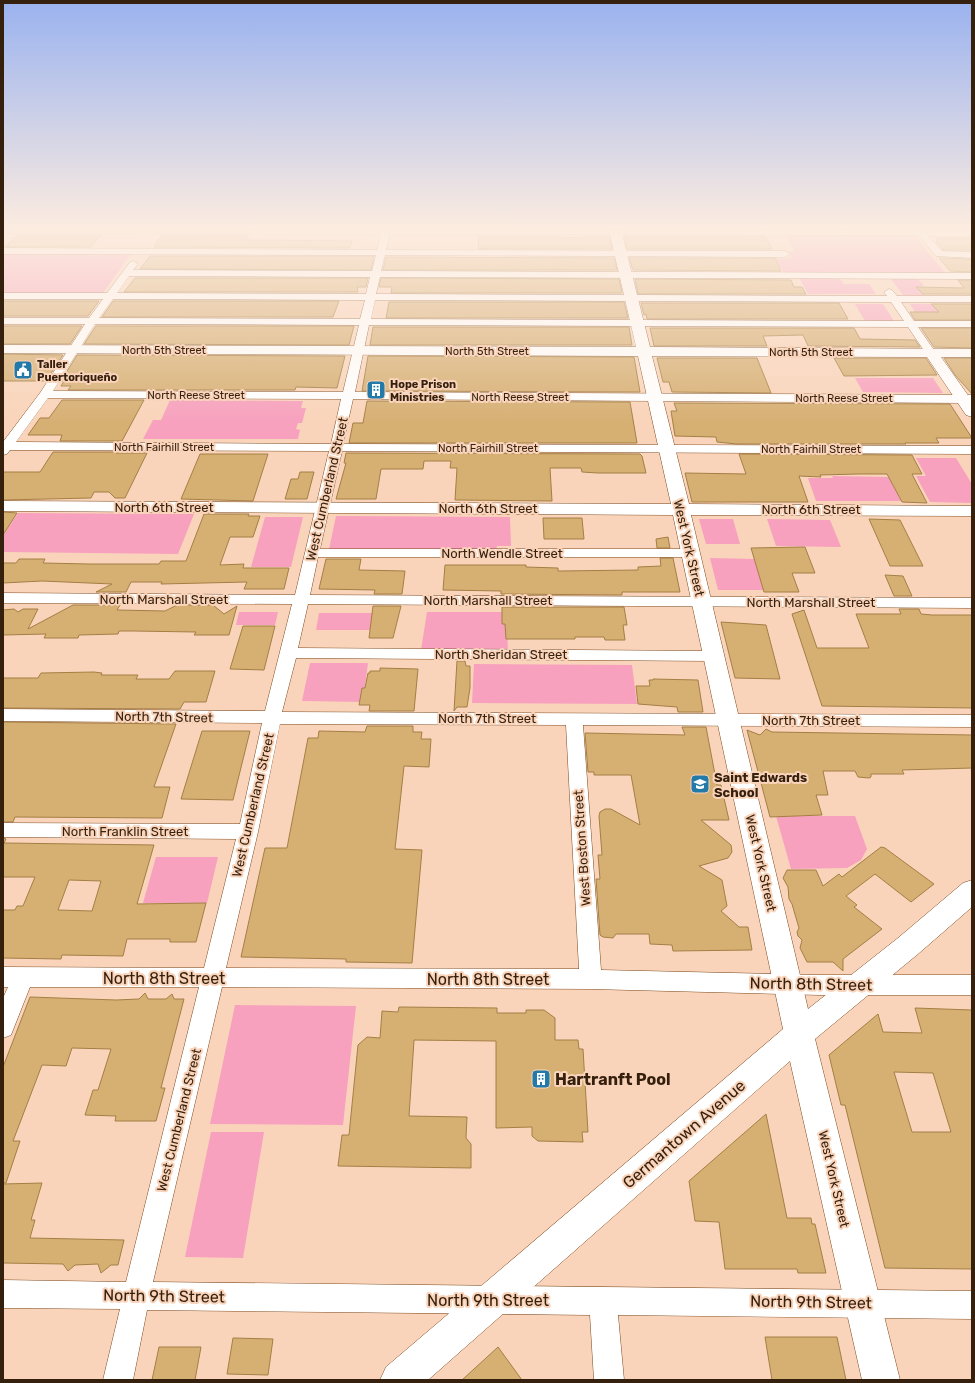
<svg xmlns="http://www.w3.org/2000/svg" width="975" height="1383" viewBox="0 0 975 1383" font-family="Rubik,sans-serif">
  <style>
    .green { fill: #f7a1be }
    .building { fill: #d6af73; stroke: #a47f44; fill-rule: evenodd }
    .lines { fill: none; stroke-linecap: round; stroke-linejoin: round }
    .street-casing { stroke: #7d4a1f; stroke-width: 1 }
    .secondary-casing { stroke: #7d4a1f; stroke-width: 1 }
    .street { fill: #fff; fill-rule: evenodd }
    .secondary { fill: #fff; fill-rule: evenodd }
    .labels { text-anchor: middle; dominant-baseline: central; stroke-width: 4; stroke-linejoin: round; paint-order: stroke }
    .far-street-label { font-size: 11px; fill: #351f0d; stroke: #f9d4ba }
    .far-poi-label { font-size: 11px; font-weight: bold; fill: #351f0d; stroke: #f9d4ba; text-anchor: start }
    .street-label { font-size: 13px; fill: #351f0d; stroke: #f9d4ba }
    .poi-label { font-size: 13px; font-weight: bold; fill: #351f0d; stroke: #f9d4ba; text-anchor: start }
    .near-street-label { font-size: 16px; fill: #351f0d; stroke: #f9d4ba }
    .near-poi-label { font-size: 16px; font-weight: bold; fill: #351f0d; stroke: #f9d4ba; text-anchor: start }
  </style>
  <rect width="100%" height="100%" fill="#f9d4ba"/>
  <g class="green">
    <path d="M785,235H914L946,274L784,273L776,259L792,258L788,252L794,251Z"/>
    <path d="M3,254H131L103,293H3Z"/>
    <path d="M799,278L840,279L844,284H869L876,294H808Z"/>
    <path d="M891,279H918L924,286L918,287L924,295H903Z"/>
    <path d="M855,304H883L894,321H865Z"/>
    <path d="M910,304H936L942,312H915Z"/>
    <path d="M855,378H933L943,393L863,392Z"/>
    <path d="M170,400L303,401L301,408H306L302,423H298L296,429L300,430L298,439H143L153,420H161Z"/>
    <path d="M916,458H956L972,484V503L930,502L916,476H926Z"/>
    <path d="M832,476L889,477L901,501H816L808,478H833Z"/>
    <path d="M18,513L194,514L178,554L3,552V536Z"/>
    <path d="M336,516L510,517L511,546H497L496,550L329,549Z"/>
    <path d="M265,517H303L291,567H251Z"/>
    <path d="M699,519H733L740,544H706Z"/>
    <path d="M767,519L830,520L841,547L776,546Z"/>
    <path d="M710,558L756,559L765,590H718Z"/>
    <path d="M239,612H278L275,625H236Z"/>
    <path d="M427,612H506L508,650H421Z"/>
    <path d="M319,613H373L370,630H316Z"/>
    <path d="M310,663H368L363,702L302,701Z"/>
    <path d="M474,664L632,665L637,704L472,703Z"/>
    <path d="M776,816H855L867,849L861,860L847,868L791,869Z"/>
    <path d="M156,857H218L207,903H143Z"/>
    <path d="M235,1005L356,1006L343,1125L210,1124Z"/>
    <path d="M211,1132H264L243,1258L185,1257Z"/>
  </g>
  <g class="building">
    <path d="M17,235H101L91,247H5Z"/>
    <path d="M162,235H249L246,240L352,241L350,248L154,247Z"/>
    <path d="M479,236H559V238L609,236L612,249H478Z"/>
    <path d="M624,236H765L772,249H627Z"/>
    <path d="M936,238H972V250H943L937,243Z"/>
    <path d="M150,256H374L371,270L140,269Z"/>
    <path d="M386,257L614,258L617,270H383Z"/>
    <path d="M629,258H775L781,271L633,270Z"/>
    <path d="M939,258L972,259V272L950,271Z"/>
    <path d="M135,278H368L366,287H357L358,292H124Z"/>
    <path d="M381,278L619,279L622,293H391L392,287H379Z"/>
    <path d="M635,279L791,280L794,287H802L806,294H638Z"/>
    <path d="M958,280H972V294H923L916,287L964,288Z"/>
    <path d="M3,301H99L88,316H3Z"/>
    <path d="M113,301H339L333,317H102Z"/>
    <path d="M389,302H624L628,318H386Z"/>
    <path d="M641,303H839L848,319H647L646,314L644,315Z"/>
    <path d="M931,304H972V320H915L910,312H939Z"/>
    <path d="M3,326H82L70,344H3Z"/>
    <path d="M96,326H354L349,345L84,344Z"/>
    <path d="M373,327H629L632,345H370Z"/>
    <path d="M650,328H854L860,339L915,340L920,347L808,346L803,335L763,336L767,346H654Z"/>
    <path d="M921,328H972V348L934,347Z"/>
    <path d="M3,354L63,355L46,381H3Z"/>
    <path d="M77,355L345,356L337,388L296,387L295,390H68L71,386H61L64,381H61Z"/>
    <path d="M368,356L634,357L640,392L362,391Z"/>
    <path d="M657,358H757L771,393L672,392L669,382H663Z"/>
    <path d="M834,358H926L937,375L844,376Z"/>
    <path d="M944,358H972V394L955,375Z"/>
    <path d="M62,400H144L122,441H60L62,435H28L40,418H49Z"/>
    <path d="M367,401L630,402L637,443H349L353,423H363Z"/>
    <path d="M674,403L950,404L972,438H936L939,443H905L906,444H736L717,442L716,437L675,436L671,411H677Z"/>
    <path d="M53,452H117L116,453H147L125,498H115L109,492H94L91,498L3,500V472H40Z"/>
    <path d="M346,453L640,454L642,456L646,473H598L582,472L581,468H550L552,501L455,500L457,468H450L451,461H424L423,469H381L376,499H336L346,463H344Z"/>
    <path d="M200,454H268L253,501L181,499Z"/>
    <path d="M739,454L912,455L922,474H912L927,503L902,502L887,474H858L820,475L821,477L799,476L808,502H692L685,473L746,474Z"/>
    <path d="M300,472H314L307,499H285L291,479H298Z"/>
    <path d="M3,512L17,513L3,535Z"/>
    <path d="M204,514H249L248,516H260L253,537H230L220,565L244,564L243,568H289L284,589H244L247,582L161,584L162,582H131L126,592H96L112,584L42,581L3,583V563H16L19,559H45L43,563L89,564H159L161,561H186Z"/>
    <path d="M543,518H582L584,539H544Z"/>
    <path d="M869,519L900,520L923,566H890Z"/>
    <path d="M668,537L670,548H657L656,539Z"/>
    <path d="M805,547L815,573H792L799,592H764L751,548Z"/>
    <path d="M660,558H673L680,592H622V595L501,594V591L443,590L445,565H526V567L558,568V571L638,570V567L661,566Z"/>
    <path d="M326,559H361L359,570L405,571L402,594H374L375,590L319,589Z"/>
    <path d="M885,575L903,576L912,596H894Z"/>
    <path d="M73,605H120L117,610L165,611L177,605H213L224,614L237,606L229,635H194L196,632L133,631H119L118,634L79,635L78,638H44L46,634L3,635V610L14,609L18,612L23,609H38L28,629Z"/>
    <path d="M373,606H401L393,638H369Z"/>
    <path d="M502,607H624L627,625H623L625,640H605L604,637H575V639H506L505,624H502Z"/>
    <path d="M899,609H919L921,614L932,615H972V708L822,706L792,614L804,610L817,648H869L856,614H901Z"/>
    <path d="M721,622L766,625L780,679L735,678Z"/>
    <path d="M243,626H275L264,670L230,669Z"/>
    <path d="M457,661H465L466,666H470V688L467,707H457L454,711Z"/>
    <path d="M380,668L418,669L414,711H369L370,705H359L362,688H365L368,673H370V671H380Z"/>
    <path d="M175,671H215L206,702H184L180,709L3,708V678H38L41,673L94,672L102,673L101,675H138L136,679H169Z"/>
    <path d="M653,679L698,680L703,712H678L677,707L638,704L636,686H650L649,680H653Z"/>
    <path d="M3,722L176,724L154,787H170L162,818L15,817L13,822H3Z"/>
    <path d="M367,726H413V732H422L421,739H431L429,767L404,766L395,849L422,850L412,963L346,962V959L241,957L265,848H287L308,738H318L319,731L365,732Z"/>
    <path d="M682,727H706L717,785H721L729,820H701L731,845L732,852L728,858L699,866L722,880L727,906L721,911L739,927H748L752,950L673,951L672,945L650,944L649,934H616L613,938L603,937L600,935L596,879H600L598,855H602L599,816L600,812L605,809H611L640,825L631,775H594V772H588L585,733L685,735Z"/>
    <path d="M766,729L772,732L972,735V768L902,770L904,774H871V777L869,778L858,777L855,771H823L828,795H816L822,815L770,817L747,730L760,735Z"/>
    <path d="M202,731H250L233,800L181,799Z"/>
    <path d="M3,838L6,839L4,843L154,845L137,904L206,903L196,942H170V939H127L123,956L62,955L61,959L3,958V910H15L17,906H23L35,877H3ZM69,880L101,881L92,911L58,910Z"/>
    <path d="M881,847L885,848L934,884L911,902L875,874L846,896L857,905L854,907L882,929L843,959V971L833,962H807L800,948L802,940L798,936L797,932L799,928L792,904L789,899L788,887L783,878L787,870H816L823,886L839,874L842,877Z"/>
    <path d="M145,993L148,999H166L172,994L174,999H184L161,1088H165L156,1121H115L116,1116L85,1115L93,1090H98L111,1049L72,1048L66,1066L42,1065L13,1141H20L6,1183H3V1067L30,997L116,1000L139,999Z"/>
    <path d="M399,1007L497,1008V1013H526V1010H544L555,1018V1040H578L579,1049H583L588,1132H582L583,1142L538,1141L532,1136V1127L496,1128V1041L414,1040L409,1116L467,1117L466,1138L471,1144V1168L338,1166L342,1135H349L358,1045L367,1037L380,1038L382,1011L398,1012Z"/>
    <path d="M915,1008L972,1010V1269L885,1268L845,1105H841L829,1055L878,1014L883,1032L922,1033ZM894,1072L933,1073L951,1132H912Z"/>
    <path d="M766,1114L787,1218H811L812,1224H815L826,1273H798L797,1269H725L719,1222L695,1221L689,1181Z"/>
    <path d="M42,1183L31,1220H35L30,1238L124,1240L118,1265H111L101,1273L98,1264L75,1265L68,1271L63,1264L3,1263V1184Z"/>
    <path d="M765,1337H837L846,1380H772Z"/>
    <path d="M233,1338L273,1339L268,1375L227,1374Z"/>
    <path d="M159,1347H201L195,1380H152Z"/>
    <path d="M498,1347L522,1380H462Z"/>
  </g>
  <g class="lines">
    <g class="street-casing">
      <path id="street" d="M3,230H972V236H928L942,251L972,252V258L936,256L918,235L390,234L386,250L785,251L790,254L785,257L385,255L381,271L972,273V279L380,277L376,294L887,296L884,292L889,289L892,290L897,296H972V302H901L914,321H972V327H918L936,353L931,356L927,355L908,327L369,325L355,392L972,395V403L353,399L343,444L972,446V454L342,451L320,549H691L696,550L698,553L696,556L691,557H318L310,595L972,598V608L308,604L298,648L713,651L719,652L721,656L719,660L713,661L296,658L282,712L972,715V727L583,725L601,970L820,975H972V995H820L591,989L222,987L153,1282L972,1291V1319L618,1315L624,1380H594L590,1315L147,1310L133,1380H103L120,1309L3,1308V1280L126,1282L199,987H30L11,1035L3,1038V998L8,987H3V967L204,968L236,839L3,837V823L240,824L262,723L3,721V709L265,711L292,604L3,603V593L295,595L329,451L10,450L7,454L3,455V442L40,393L85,324H3V318H89L103,299H3V293H107L130,262L133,261L138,264L133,270L372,271L376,255L3,254V248L377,250L381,234L3,233ZM129,276L370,277L366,294L117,293ZM113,299L365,300L360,319L99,318ZM375,300L891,302L904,321L371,319ZM95,324L359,325L343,392L53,391ZM48,398L341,399L331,444L16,442ZM280,724L566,725L579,969L226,968L258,832Z"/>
    </g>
    <g class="secondary-casing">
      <g id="secondary">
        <path d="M609,230H621L650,347L972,349V357H941L972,401V417L966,415L927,357L652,356L689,504L972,506V516L691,515L808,1009L898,938L963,883L972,880V907L918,954L815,1039L900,1380H862L790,1061L428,1380H380L386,1367L783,1029L673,515L3,511V501L671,504L638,356L3,353V345L636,347Z"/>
        <path d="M840,230H850L853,233L851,235H843Z"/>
      </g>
    </g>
    <use href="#street" class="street"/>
    <use href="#secondary" class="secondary"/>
  </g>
  <linearGradient id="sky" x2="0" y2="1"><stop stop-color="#9ab2ef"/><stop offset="0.54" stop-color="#fcece0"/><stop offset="1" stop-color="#fcece0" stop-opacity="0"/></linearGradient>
  <rect width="975" height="423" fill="url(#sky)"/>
  <defs>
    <g id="civic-square" transform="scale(1)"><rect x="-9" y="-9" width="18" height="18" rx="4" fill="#237aa9" stroke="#f9d4ba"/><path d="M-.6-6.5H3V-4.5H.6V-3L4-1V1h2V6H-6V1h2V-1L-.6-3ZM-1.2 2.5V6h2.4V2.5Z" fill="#fff"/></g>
    <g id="building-square" transform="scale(1)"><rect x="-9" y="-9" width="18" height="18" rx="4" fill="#237aa9" stroke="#f9d4ba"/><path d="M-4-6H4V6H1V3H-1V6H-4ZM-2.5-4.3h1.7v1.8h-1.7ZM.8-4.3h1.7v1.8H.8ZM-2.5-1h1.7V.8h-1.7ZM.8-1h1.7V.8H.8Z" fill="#fff"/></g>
    <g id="school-square" transform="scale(1)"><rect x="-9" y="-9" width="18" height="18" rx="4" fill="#237aa9" stroke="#f9d4ba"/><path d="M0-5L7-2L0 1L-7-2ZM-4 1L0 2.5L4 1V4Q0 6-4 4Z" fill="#fff"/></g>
  </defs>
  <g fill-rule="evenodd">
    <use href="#civic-square" x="23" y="370"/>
    <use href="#building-square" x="376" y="390"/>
    <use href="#school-square" x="700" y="784"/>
    <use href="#building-square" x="541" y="1079"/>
  </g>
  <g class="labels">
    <g class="far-street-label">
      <text x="164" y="350">North 5th Street</text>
      <text x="487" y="351">North 5th Street</text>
      <text x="811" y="352">North 5th Street</text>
      <text x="196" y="395">North Reese Street</text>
      <text x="520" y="397">North Reese Street</text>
      <text x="844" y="398">North Reese Street</text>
      <text x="164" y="447">North Fairhill Street</text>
      <text x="488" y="448">North Fairhill Street</text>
      <text x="811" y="449">North Fairhill Street</text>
    </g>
    <g class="far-poi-label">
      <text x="37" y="364">Taller<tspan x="37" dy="13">Puertoriqueño</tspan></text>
      <text x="390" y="384">Hope Prison<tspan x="390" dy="13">Ministries</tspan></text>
    </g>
    <g class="street-label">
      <text transform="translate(327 489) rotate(-77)">West Cumberland Street</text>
      <text x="164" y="507">North 6th Street</text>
      <text x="488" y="508">North 6th Street</text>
      <text x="811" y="509">North 6th Street</text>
      <text transform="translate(689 548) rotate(77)">West York Street</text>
      <text x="502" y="553">North Wendle Street</text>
      <text x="164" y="599">North Marshall Street</text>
      <text x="488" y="600">North Marshall Street</text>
      <text x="811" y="602">North Marshall Street</text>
      <text x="501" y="654">North Sheridan Street</text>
      <text transform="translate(164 717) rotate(1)">North 7th Street</text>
      <text x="487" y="718">North 7th Street</text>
      <text x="811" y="720">North 7th Street</text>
      <text transform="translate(253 805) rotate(-77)">West Cumberland Street</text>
      <text x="125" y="831">North Franklin Street</text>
      <text transform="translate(582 848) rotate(-94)">West Boston Street</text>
      <text transform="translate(761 863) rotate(77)">West York Street</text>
      <text transform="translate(179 1120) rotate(-76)">West Cumberland Street</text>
      <text transform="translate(834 1179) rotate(77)">West York Street</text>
    </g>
    <g class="poi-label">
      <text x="714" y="777">Saint Edwards<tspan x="714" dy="15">School</tspan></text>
    </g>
    <g class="near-street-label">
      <text x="164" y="978">North 8th Street</text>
      <text x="488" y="979">North 8th Street</text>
      <text transform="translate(811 984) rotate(1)">North 8th Street</text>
      <text transform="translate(684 1134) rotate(-41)">Germantown Avenue</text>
      <text transform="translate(164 1296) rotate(1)">North 9th Street</text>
      <text x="488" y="1300">North 9th Street</text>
      <text transform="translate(811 1302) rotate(1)">North 9th Street</text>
    </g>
    <g class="near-poi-label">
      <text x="555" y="1079">Hartranft Pool</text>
    </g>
  </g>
  <rect width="975" height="1383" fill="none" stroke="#351f0d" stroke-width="8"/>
</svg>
